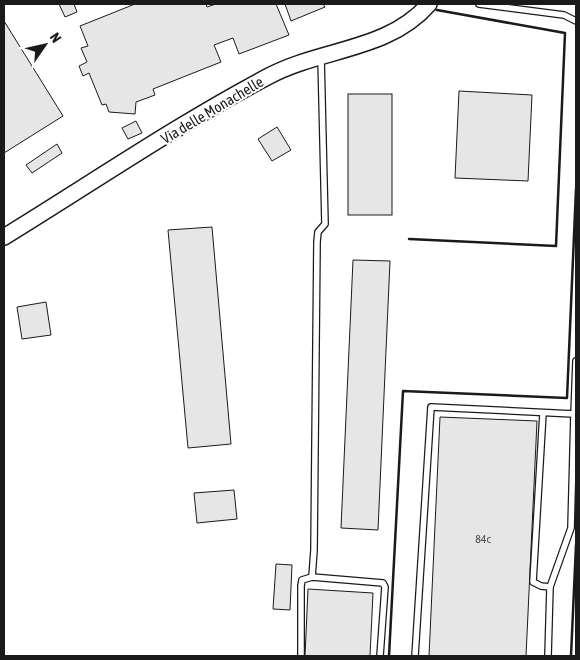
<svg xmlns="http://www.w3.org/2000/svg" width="580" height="660" viewBox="0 0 580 660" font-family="'Asap Condensed',sans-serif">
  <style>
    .building { fill: #e6e6e6; stroke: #1a1a1a }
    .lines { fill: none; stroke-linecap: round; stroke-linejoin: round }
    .lane-casing { stroke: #1a1a1a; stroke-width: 8 }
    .secondary-casing { stroke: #1a1a1a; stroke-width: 18 }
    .lane { stroke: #fff; stroke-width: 5.5 }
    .secondary { stroke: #fff; stroke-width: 15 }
    .wall { stroke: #1a1a1a; stroke-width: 2.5 }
    .labels { text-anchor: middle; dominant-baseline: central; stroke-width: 4; stroke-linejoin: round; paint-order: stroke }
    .number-label { font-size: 12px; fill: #4d4d4d }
    .street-label { font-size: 15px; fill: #1a1a1a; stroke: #fff }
  </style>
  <rect width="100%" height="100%" fill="#fff"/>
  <g class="building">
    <path d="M59,4H74L77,12L65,17Z"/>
    <path d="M135,4H206L207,7L216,4H276L289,35L239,54L233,38L214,45L221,62L153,89L155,95L136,102L135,114L109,112L106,104L102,105L89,73L83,76L79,66L87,62L81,48L88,46L80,26Z"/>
    <path d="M285,4H323L325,7L291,21Z"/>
    <path d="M4,21L63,116L4,153Z"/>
    <path d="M459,91L532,95L528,181L455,178Z"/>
    <rect x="348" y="94" width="44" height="121"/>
    <path d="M136,121L142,133L128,139L122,128Z"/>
    <path d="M277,127L291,150L272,161L258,139Z"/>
    <path d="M57,144L62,153L32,173L26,165Z"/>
    <path d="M212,227L231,444L188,448L168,230Z"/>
    <path d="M353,260L390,261L378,530L341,528Z"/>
    <path d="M46,302L51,335L22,339L17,307Z"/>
    <path d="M440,417L537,421L526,656H429Z"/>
    <path d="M234,490L237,519L197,523L194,493Z"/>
    <path d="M276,564L292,565L290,610L273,609Z"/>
    <path d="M308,589L373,593L370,656H305Z"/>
  </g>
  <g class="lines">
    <g class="lane-casing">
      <g id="lane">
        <path d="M479,4L564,15L576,21"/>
        <path d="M543,413L533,582L541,586L550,587"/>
        <path d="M312,577L314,550L317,242L318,232L325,224L321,57"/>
        <path d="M301,656V586L302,580L312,577L383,583L385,587L380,656"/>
        <path d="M415,656L431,407L574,414L576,361"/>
        <path d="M548,656L550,587L571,528L574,414"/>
      </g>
    </g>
    <g class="secondary-casing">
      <path id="secondary" d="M4,237C92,183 178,124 269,76C322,48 388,51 429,4"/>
    </g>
    <use href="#lane" class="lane"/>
    <use href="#secondary" class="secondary"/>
    <g class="wall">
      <path d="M409,239L556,246L565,33L437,10"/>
      <path d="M389,656L403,391L567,398L576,189"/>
      <path d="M571,656L576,545"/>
    </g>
  </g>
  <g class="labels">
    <g class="number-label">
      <text x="483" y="539">84c</text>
    </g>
    <g class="street-label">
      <text transform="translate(212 110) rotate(-31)">Via delle Monachelle</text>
    </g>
  </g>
  <rect width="580" height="660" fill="none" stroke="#1a1a1a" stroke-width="10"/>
  <g transform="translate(45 45) rotate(56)" stroke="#ffffff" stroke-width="4" paint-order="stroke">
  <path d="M0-4L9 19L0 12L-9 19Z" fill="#1a1a1a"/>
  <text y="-8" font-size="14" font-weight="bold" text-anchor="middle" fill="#1a1a1a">N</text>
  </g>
</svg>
